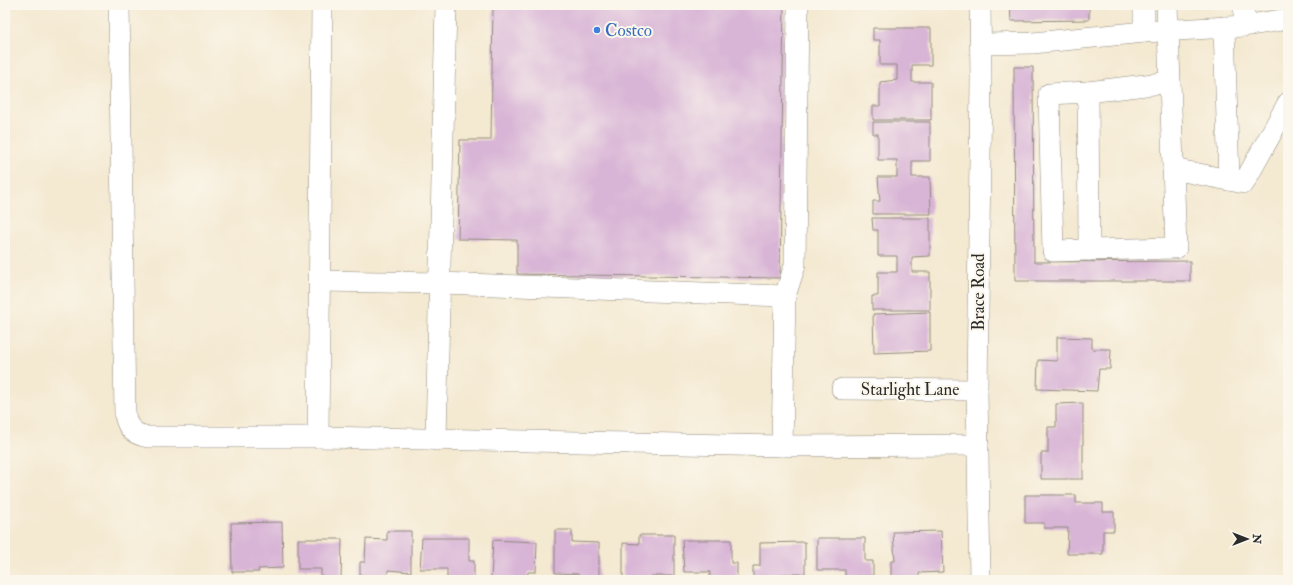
<svg xmlns="http://www.w3.org/2000/svg" width="1293" height="585" viewBox="0 0 1293 585" font-family="'IM FELL Double Pica',serif">
  <style>
    .building { fill: #d8b4d6 }
    .lines { fill: none; stroke-linecap: round; stroke-linejoin: round }
    .minor-casing { stroke: #908a7e; stroke-width: 22 }
    .minor { stroke: #fff; stroke-width: 21 }
    .shop-dot { fill: #3f7fe0; stroke: #fbf7ec; stroke-width: 1.5 }
    .labels { text-anchor: middle; dominant-baseline: central; stroke-width: 4; stroke-linejoin: round; paint-order: stroke }
    .shop-label { font-size: 17px; fill: #366cbe; stroke: #fbf7ec; text-anchor: start }
    .street-label { font-size: 17px; fill: #2b2b2b; stroke: #fbf7ec }
  </style>
  <rect width="100%" height="100%" fill="#fbf7ec"/>
  <filter id="ink" filterUnits="userSpaceOnUse"><feTurbulence type="fractalNoise" baseFrequency=".025" numOctaves="2"/><feDisplacementMap in="SourceGraphic" scale="8" xChannelSelector="R" yChannelSelector="G"/><feConvolveMatrix kernelMatrix="1 2 1 2 8 2 1 2 1" color-interpolation-filters="sRGB"/></filter>
  <filter id="wash" filterUnits="userSpaceOnUse"><feTurbulence type="fractalNoise" baseFrequency=".012" numOctaves="4" result="noise"/><feDisplacementMap in="SourceGraphic" scale="16" xChannelSelector="R" yChannelSelector="G"/><feGaussianBlur stdDeviation="0.9" result="paint"/><feColorMatrix in="noise" values="0 0 0 0 0 0 0 0 0 0 0 0 0 0 0 0 0 1.4 0 .05"/><feComposite in="paint" operator="in"/></filter>
  <g filter="url(#wash)">
    <rect width="100%" height="100%" fill="#f4e9d1"/>
    <g id="blocks">
      <g class="building">
        <path d="M493,5H784L780,278L517,274V240L458,239L460,140H491Z"/>
        <path d="M1010,5H1089V20L1011,21Z"/>
        <path d="M873,28H931V65H912V82H931V120H873V106H880V82L897,80V65H880V40H873Z"/>
        <path d="M1014,67H1033L1034,262L1190,261V281H1015Z"/>
        <path d="M873,122H930V161H912V177H930L931,214H873V201H880L878,177H897V160H878V134H873Z"/>
        <path d="M872,218H930V256L912,257V272H930V310H872V296H878V272H897V256H878V230H873Z"/>
        <path d="M930,312V351L874,353L873,314Z"/>
        <path d="M1057,337L1092,338V349H1111L1110,369H1099L1097,391L1037,389L1038,360L1057,361Z"/>
        <path d="M1083,403V479H1041V453H1048V427H1056V404Z"/>
        <path d="M1025,495H1076V503H1103V512H1114V531H1103V554H1067L1068,528H1044V523H1025Z"/>
        <path d="M282,522L283,568L258,569L259,572H232L231,523Z"/>
        <path d="M555,530H572V542L599,543V580H578V574L555,573Z"/>
        <path d="M387,531H411V572L388,570L387,580H360V562H365L366,539L387,540Z"/>
        <path d="M941,531L943,572L919,573V580H891V561H895L893,532Z"/>
        <path d="M639,535H674V576H650V580H623V543L639,544Z"/>
        <path d="M422,538H469V561H474V580H447V569H420Z"/>
        <path d="M817,538H865V561H873V580H845V570H817Z"/>
        <path d="M298,539H342L341,580H321V569H298Z"/>
        <path d="M493,540L537,542L536,572H528L527,580H491Z"/>
        <path d="M682,540H731V563H737V580H710V572H684Z"/>
        <path d="M805,542V574H782V580H753V566H760V543Z"/>
      </g>
    </g>
  </g>
  <g filter="url(#ink)">
    <use href="#blocks" fill-opacity="0" stroke="#908a7e" stroke-width="1"/>
    <g class="lines">
      <g class="minor-casing">
        <g id="minor">
          <path d="M119,5L125,415C128,430 134,434 148,437H318L782,446"/>
          <path d="M798,5L795,265L785,296L782,446L978,445"/>
          <path d="M980,5L981,80L977,390L980,580"/>
          <path d="M1167,5L1170,82"/>
          <path d="M1244,5V26L1288,19"/>
          <path d="M1224,27L1229,180"/>
          <path d="M1144,32L1244,26"/>
          <path d="M981,44L1033,43L1144,32V5"/>
          <path d="M1170,82L1176,248L1089,250L1088,92Z"/>
          <path d="M1088,92L1049,94L1053,251L1089,250"/>
          <path d="M1173,169L1244,183L1288,103"/>
          <path d="M320,281L440,283L785,296"/>
          <path d="M842,389L977,390"/>
          <path d="M318,437L322,5"/>
          <path d="M436,440L446,5"/>
        </g>
      </g>
      <use href="#minor" class="minor"/>
    </g>
  </g>
  <circle class="shop-dot" cx="597" cy="30" r="4"/>
  <g class="labels">
    <g class="shop-label">
      <text x="605" y="30">Costco</text>
    </g>
    <g class="street-label">
      <text transform="translate(978 292) rotate(-90)">Brace Road</text>
      <text x="910" y="389">Starlight Lane</text>
    </g>
  </g>
  <rect width="1293" height="585" fill="none" stroke="#fbf7ec" stroke-width="20"/>
  <g transform="translate(1247 539) rotate(90)" stroke="#fbf7ec" stroke-width="3" paint-order="stroke">
  <path d="M0-3L7 15L0 10L-7 15Z" fill="#2b2b2b"/>
  <text y="-6" font-size="11" font-weight="bold" text-anchor="middle" fill="#2b2b2b">N</text>
  </g>
</svg>
